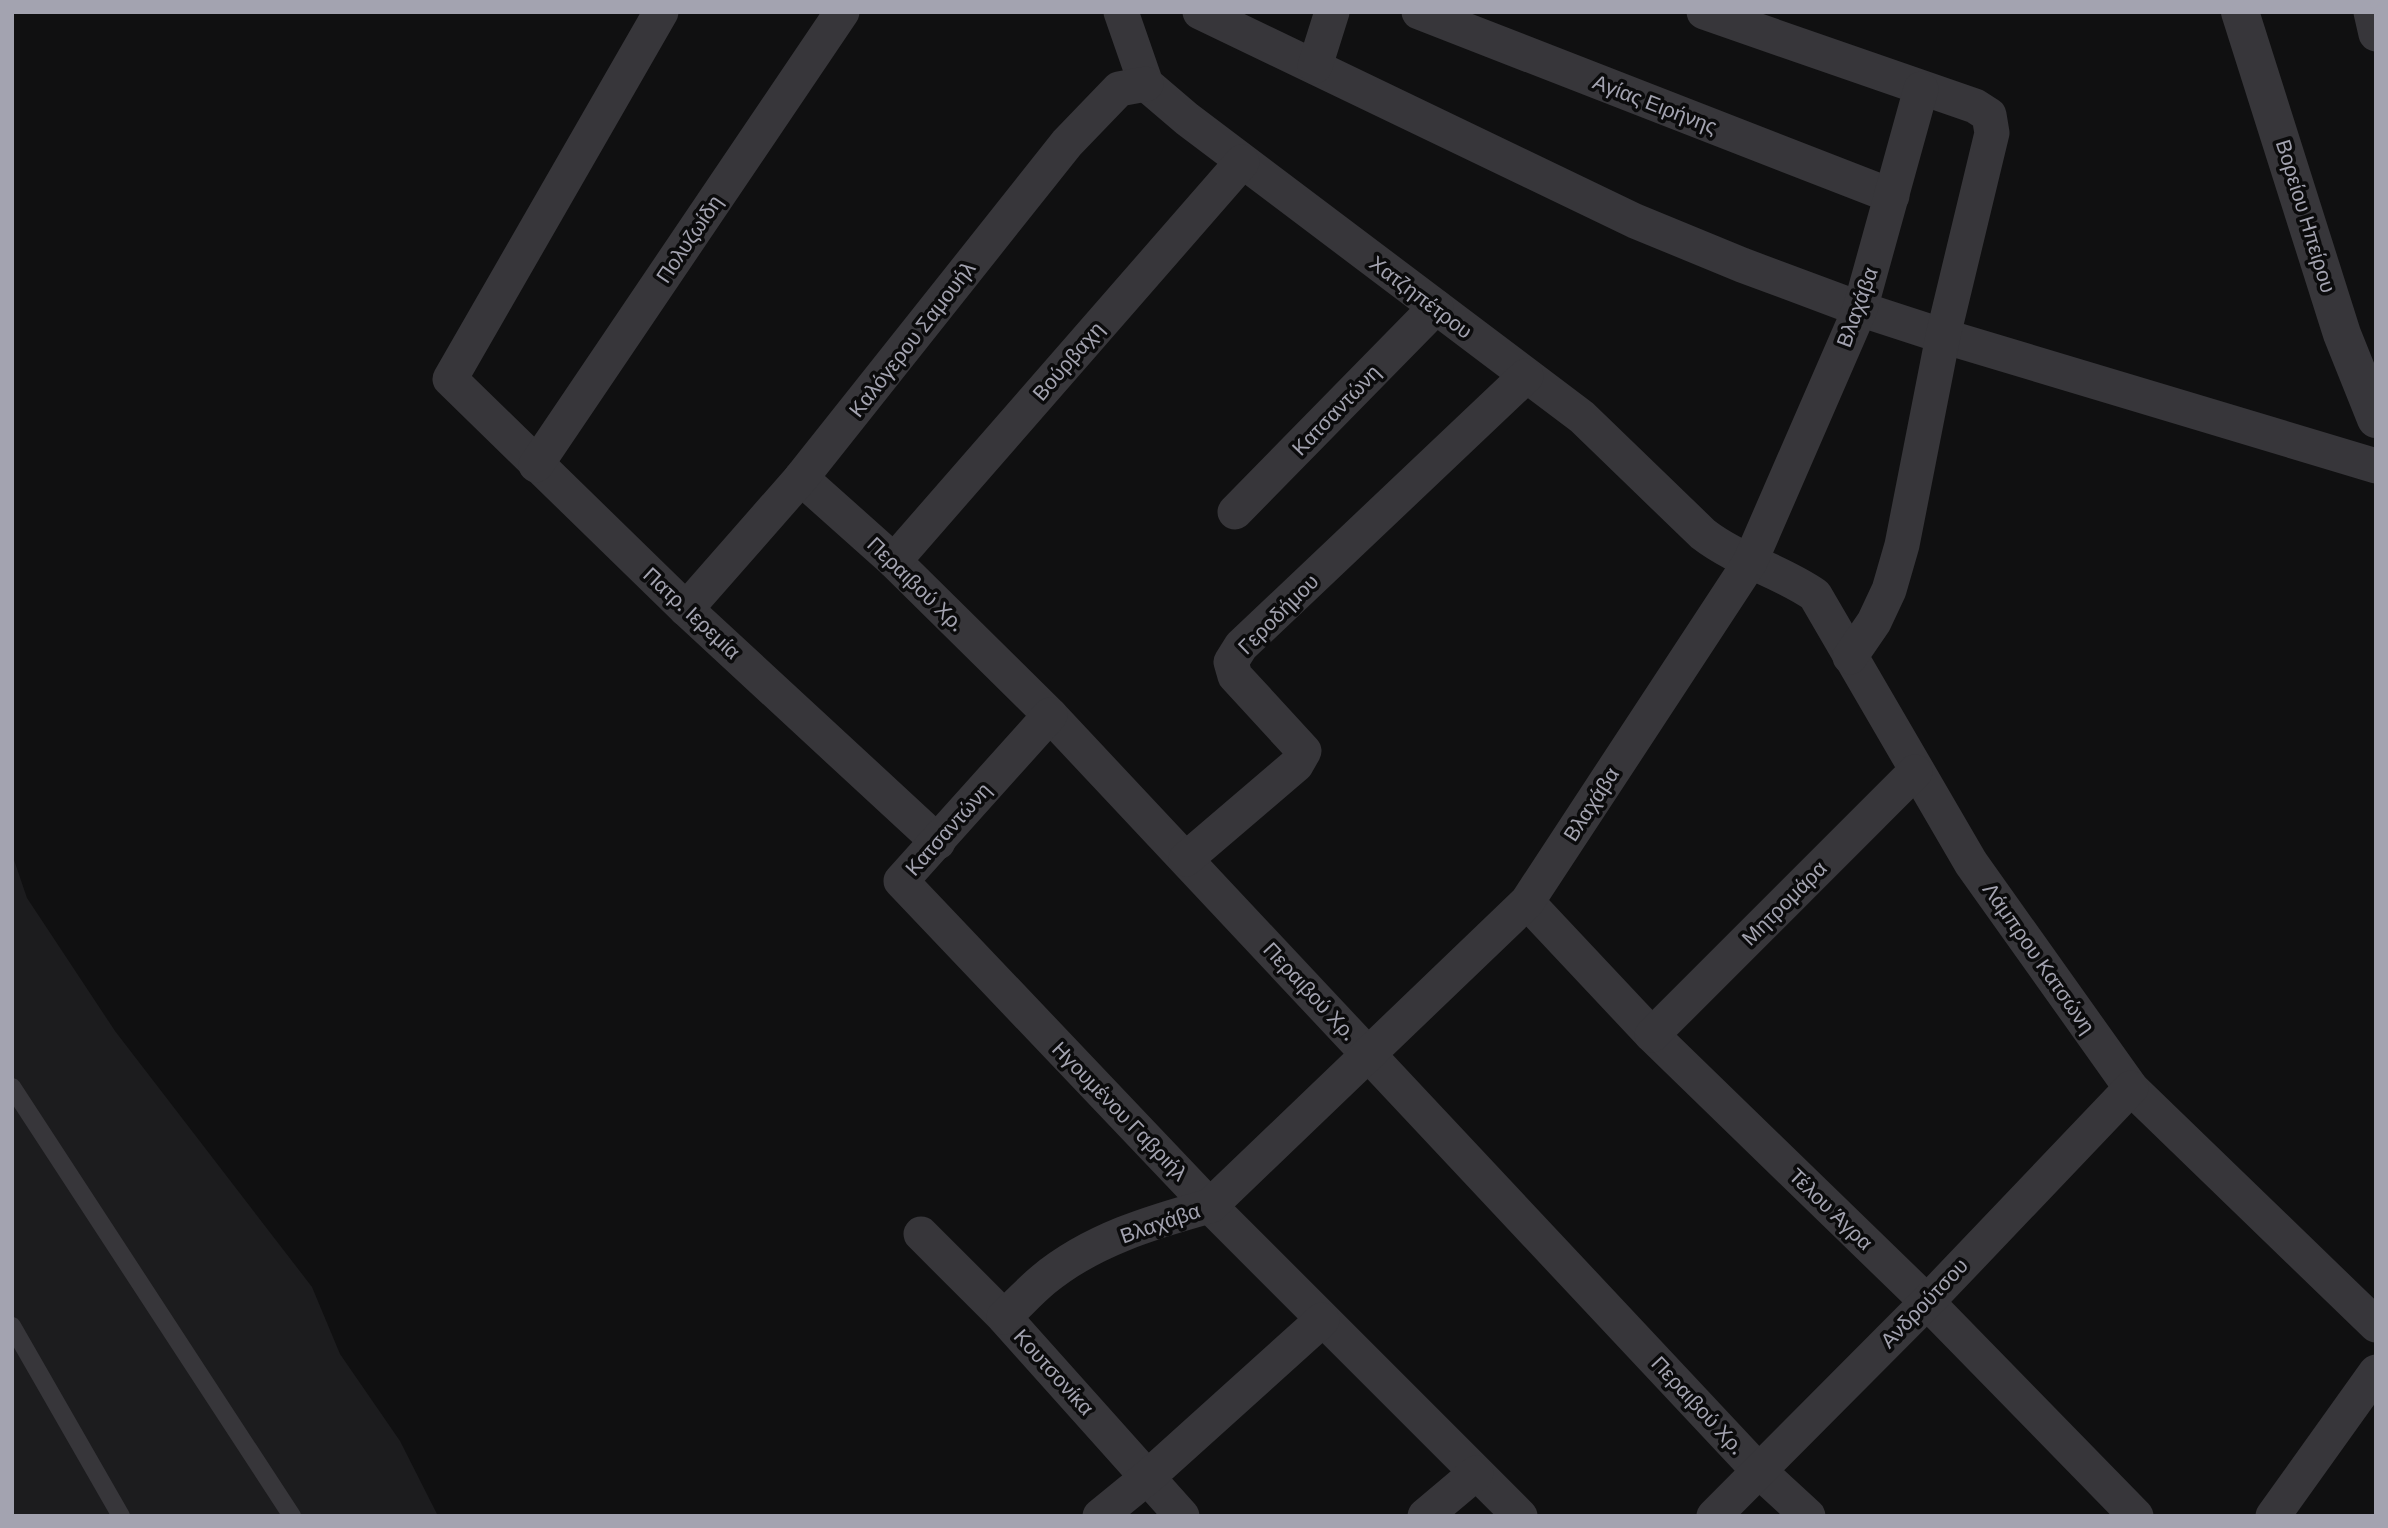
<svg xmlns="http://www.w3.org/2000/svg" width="2388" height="1528" viewBox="0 0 2388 1528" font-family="Rubik,sans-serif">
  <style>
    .built { fill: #1c1c1e }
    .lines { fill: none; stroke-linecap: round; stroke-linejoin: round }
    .service { stroke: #37363a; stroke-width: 18 }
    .minor { stroke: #37363a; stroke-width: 35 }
    .tertiary { stroke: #37363a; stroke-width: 38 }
    .labels { text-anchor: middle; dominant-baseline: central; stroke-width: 7; stroke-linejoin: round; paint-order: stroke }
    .street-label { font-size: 21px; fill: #a3a3b0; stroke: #0b0b0c }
  </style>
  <rect width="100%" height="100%" fill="#101011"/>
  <path class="built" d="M12,854L27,898L115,1031L312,1287L340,1354L400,1441L438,1516H12Z"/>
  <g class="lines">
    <g class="service">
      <path d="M12,1087L292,1516"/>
      <path d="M12,1326L121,1516"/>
    </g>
    <g class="minor">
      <path d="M661,12L450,379L686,609L938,842"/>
      <path d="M1121,12L1146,84L1187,119L1582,417L1703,534C1738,561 1779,570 1815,595L1971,863L2131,1088L2376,1325"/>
      <path d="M1200,12L1635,221L1742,265L1860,309L1943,336L2376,466"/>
      <path d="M1419,12L1892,196"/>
      <path d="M1704,12L1975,106L1989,115L1992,133L1943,336L1902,545L1889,590L1874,622L1850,657"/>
      <path d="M2371,12L2376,34"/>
      <path d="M1315,66L1332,12"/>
      <path d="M536,465L842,12"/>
      <path d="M801,478L894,561L1050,715L1758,1470L1808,1516"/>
      <path d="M1235,512L1436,307"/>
      <path d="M894,561L1242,162"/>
      <path d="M686,609L801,478L1067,143L1119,89L1146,84"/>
      <path d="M1050,715L901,881L1210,1206L1520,1516"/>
      <path d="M1186,859L1296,765L1304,751L1235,676L1231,662L1241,646L1526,376"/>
      <path d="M1527,902L1652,1035L1927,1302L2136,1516"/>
      <path d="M1652,1035L1915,772"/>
      <path d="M921,1234L1004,1317L1182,1516"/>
      <path d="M1004,1317C1017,1305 1030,1291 1043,1280C1091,1240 1152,1222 1210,1206L1527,902L1750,562L1860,309L1921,89"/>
      <path d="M1100,1516L1149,1476L1322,1320"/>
      <path d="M1425,1516L1476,1473"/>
      <path d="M1714,1516L1927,1302L2131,1088"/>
      <path d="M2273,1516L2376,1372"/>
    </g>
    <path class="tertiary" d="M2240,12L2342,334L2376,419"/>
  </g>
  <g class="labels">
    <g class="street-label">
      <text transform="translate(1655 104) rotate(21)">Αγίας Ειρήνης</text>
      <text transform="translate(2306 216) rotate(73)">Βορείου Ηπείρου</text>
      <text transform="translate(689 239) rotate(-56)">Πολυζωίδη</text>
      <text transform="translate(1421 297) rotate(37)">Χατζηπέτρου</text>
      <text transform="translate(1857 307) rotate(-70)">Βλαχάβα</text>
      <text transform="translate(912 339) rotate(-52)">Καλόγερου Σαμουήλ</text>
      <text transform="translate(1068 361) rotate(-49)">Βούρβαχη</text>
      <text transform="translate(1336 410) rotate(-46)">Κατσαντώνη</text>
      <text transform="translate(916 584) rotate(44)">Περαιβού Χρ.</text>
      <text transform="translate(692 613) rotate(43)">Πατρ. Ιερεμία</text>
      <text transform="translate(1278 614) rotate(-45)">Γεροδήμου</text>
      <text transform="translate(1591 804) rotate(-57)">Βλαχάβα</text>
      <text transform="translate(948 829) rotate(-48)">Κατσαντώνη</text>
      <text transform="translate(1784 903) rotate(-45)">Μητρομάρα</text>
      <text transform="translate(2039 958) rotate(55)">Λάμπρου Κατσώνη</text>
      <text transform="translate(1310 991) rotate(47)">Περαιβού Χρ.</text>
      <text transform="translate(1120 1111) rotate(46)">Ηγουμένου Γαβριήλ</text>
      <text transform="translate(1831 1209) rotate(44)">Τέλου Άγρα</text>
      <text transform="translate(1160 1223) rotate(-19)">Βλαχάβα</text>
      <text transform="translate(1924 1303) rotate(-46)">Ανδρούτσου</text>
      <text transform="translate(1054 1372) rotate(48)">Κουτσονίκα</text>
      <text transform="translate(1698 1405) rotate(47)">Περαιβού Χρ.</text>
    </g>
  </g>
  <rect width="2388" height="1528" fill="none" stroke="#a3a3b0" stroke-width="28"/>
</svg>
